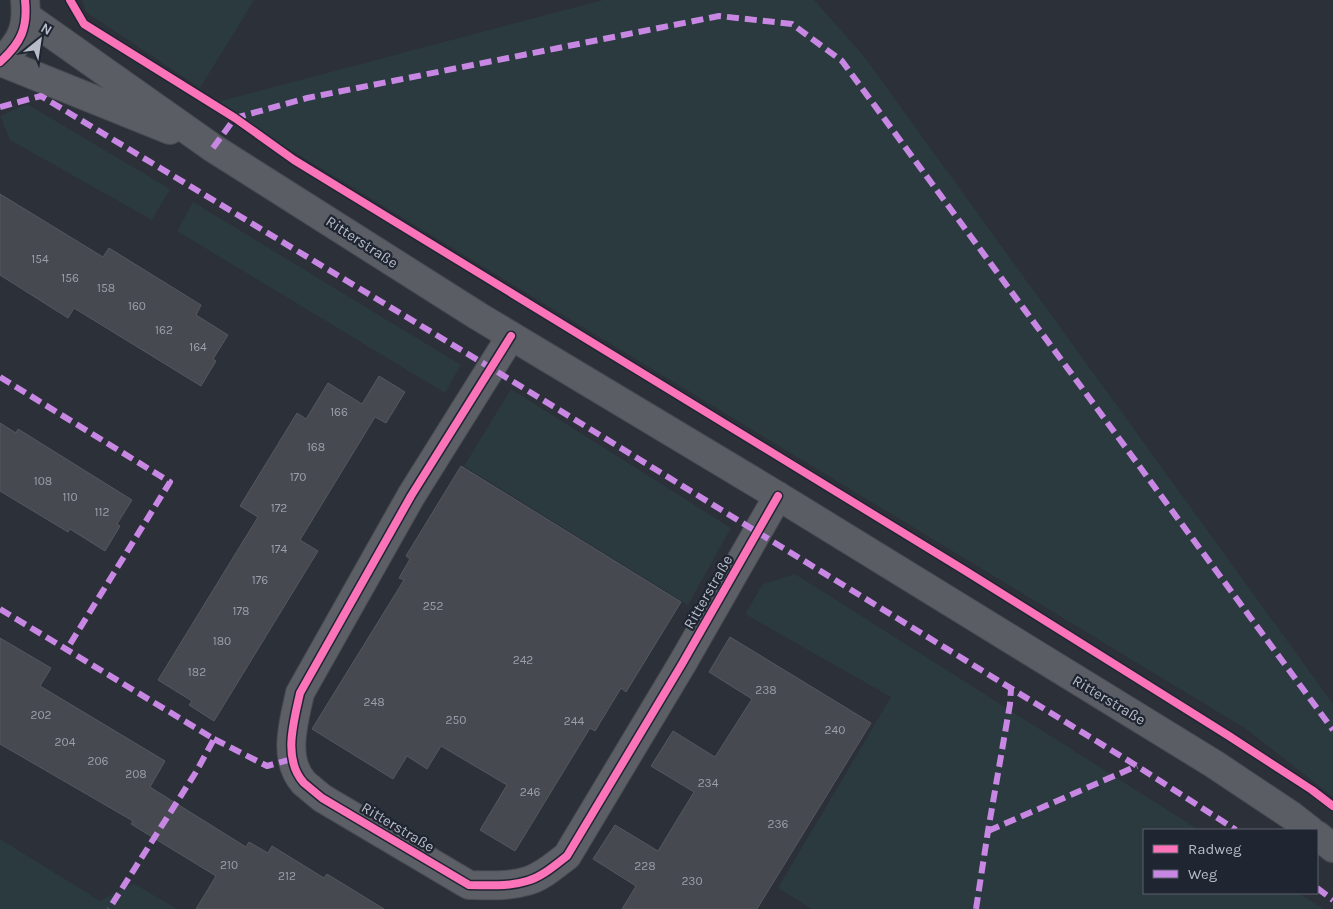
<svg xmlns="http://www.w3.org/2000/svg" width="1333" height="909" viewBox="0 0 1333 909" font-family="Karla,sans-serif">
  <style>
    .green { fill: #2a3a3e }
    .building { fill: #464950; stroke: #54585f }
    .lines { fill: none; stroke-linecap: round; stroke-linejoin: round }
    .street-casing { stroke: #484b51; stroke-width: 30 }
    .secondary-casing { stroke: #484b51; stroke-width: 30 }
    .street { stroke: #5c5f66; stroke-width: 28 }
    .secondary { stroke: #5a5d64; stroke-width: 28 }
    .quiet { stroke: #c787e3; stroke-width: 6; stroke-dasharray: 12 6; stroke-linecap: butt }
    .cycleway-casing { stroke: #202532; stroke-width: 11 }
    .cycleway { stroke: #fb73b8; stroke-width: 8 }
    .labels { text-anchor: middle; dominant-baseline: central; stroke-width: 4.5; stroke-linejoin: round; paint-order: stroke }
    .number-label { font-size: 12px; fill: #9b9faa }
    .street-label { font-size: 15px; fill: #b7bcc8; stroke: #202532 }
  </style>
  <rect width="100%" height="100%" fill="#2c3038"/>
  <g class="green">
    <path d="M82,0H254L200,88L86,12Z"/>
    <path d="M603,0H814L863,55L1333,704V797L1246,729L213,103Z"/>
    <path d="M27,104L170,189L152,220L10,140L0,116Z"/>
    <path d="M193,202L461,365L445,393L177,231Z"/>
    <path d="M511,389L731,528L688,605L464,466Z"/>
    <path d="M795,574L1199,830H1144V893H1298L1324,909H812L778,888L891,697L745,614L763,584Z"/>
    <path d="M0,839L100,901L133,883L177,909H0Z"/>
  </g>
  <g class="building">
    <path d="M0,194L103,257L109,248L201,305L196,315L228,335L213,359L216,361L201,386L74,308L68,318L0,275Z"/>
    <path d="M379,376L405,392L386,423L375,417L300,540L318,551L214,721L189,705L192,701L158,680L258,517L240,506L297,413L306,419L328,383L362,404Z"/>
    <path d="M0,423L16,433L18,429L132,500L117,524L120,526L105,551L70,529L68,532L0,491Z"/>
    <path d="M461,466L681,602L626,692L621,688L595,731L590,728L515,851L480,830L507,785L441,746L427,769L407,756L393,779L312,729L404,580L399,578L410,559L406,556Z"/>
    <path d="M730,637L871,723L757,909H622L636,886L593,859L615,825L658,851L694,792L651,766L673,731L715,757L752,699L709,672Z"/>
    <path d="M0,638L51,668L40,686L165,761L150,787L153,789L246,847L249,842L268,853L272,846L324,878L327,874L384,909H196L216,876L131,824L133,821L0,744Z"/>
  </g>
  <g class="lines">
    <g class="street-casing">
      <path id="street" d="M511,336L411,496L300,693C294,721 282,759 304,783C310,788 316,793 322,798L469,885C488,885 508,887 527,881C542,877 555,865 567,856L682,664L778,496"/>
    </g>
    <g class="secondary-casing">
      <g id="secondary">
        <path d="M26,16L213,148L478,316L778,496L1214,764L1292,816L1310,830"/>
        <path d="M0,62C21,43 28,28 25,0"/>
        <path d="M1,62L170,130"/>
        <path d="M1317,835L1333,848"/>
      </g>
    </g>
    <use href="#street" class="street"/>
    <use href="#secondary" class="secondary"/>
    <g class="quiet">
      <path d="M0,107L41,96L491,368L1137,766L1236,830"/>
      <path d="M213,148L235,118L307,98L719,16L792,24L842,61L1333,730"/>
      <path d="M0,377L170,482L67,649"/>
      <path d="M0,609L214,739L196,772L109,909"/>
      <path d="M214,739L267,766L292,759"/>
      <path d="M988,831L1137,766"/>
      <path d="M1317,888L1333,900"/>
      <path d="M976,909L988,831L1010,704L1011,689"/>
    </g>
    <g class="cycleway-casing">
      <g id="cycleway">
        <path d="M70,0L84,24L235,118L294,160L964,570L1229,736L1312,790L1333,806"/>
        <path d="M0,62C21,43 28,28 25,0"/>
        <path d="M511,336L411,496L300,693C294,721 282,759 304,783C310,788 316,793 322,798L469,885C488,885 508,887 527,881C542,877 555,865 567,856L682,664L778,496"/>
      </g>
    </g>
    <use href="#cycleway" class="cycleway"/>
  </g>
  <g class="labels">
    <g class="number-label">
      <text x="40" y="259">154</text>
      <text x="70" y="278">156</text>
      <text x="106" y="288">158</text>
      <text x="137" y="306">160</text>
      <text x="164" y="330">162</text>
      <text x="198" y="347">164</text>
      <text x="339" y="412">166</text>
      <text x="316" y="447">168</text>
      <text x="298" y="477">170</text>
      <text x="43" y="481">108</text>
      <text x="70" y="497">110</text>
      <text x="279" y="508">172</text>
      <text x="102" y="512">112</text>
      <text x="279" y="549">174</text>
      <text x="260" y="580">176</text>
      <text x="433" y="606">252</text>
      <text x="241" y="611">178</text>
      <text x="222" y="641">180</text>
      <text x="523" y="660">242</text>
      <text x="197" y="672">182</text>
      <text x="766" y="690">238</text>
      <text x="374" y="702">248</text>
      <text x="41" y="715">202</text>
      <text x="456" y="720">250</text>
      <text x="574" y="721">244</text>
      <text x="835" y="730">240</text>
      <text x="65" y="742">204</text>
      <text x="98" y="761">206</text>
      <text x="136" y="774">208</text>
      <text x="708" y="783">234</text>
      <text x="530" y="792">246</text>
      <text x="778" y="824">236</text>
      <text x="229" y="865">210</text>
      <text x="645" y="866">228</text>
      <text x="287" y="876">212</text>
      <text x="692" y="881">230</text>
    </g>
    <g class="street-label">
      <text transform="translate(362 242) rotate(33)">Ritterstraße</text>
      <text transform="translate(708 592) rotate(-60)">Ritterstraße</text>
      <text transform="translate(1109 700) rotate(31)">Ritterstraße</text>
      <text transform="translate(398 827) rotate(31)">Ritterstraße</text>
    </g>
  </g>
  <rect x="1143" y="829" width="175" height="65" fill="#202532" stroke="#5c616e"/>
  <rect x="1153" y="845" width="25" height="8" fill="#fb73b8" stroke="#5c616e"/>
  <text x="1188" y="854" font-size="15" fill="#b7bcc8">Radweg</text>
  <rect x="1153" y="870" width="25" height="8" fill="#c787e3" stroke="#5c616e"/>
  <text x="1188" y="879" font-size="15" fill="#b7bcc8">Weg</text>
  <g transform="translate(40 40) rotate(30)" stroke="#202532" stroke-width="4" paint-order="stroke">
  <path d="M0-4L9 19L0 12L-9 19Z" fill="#b7bcc8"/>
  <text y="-8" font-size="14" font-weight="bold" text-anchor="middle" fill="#b7bcc8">N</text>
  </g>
</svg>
